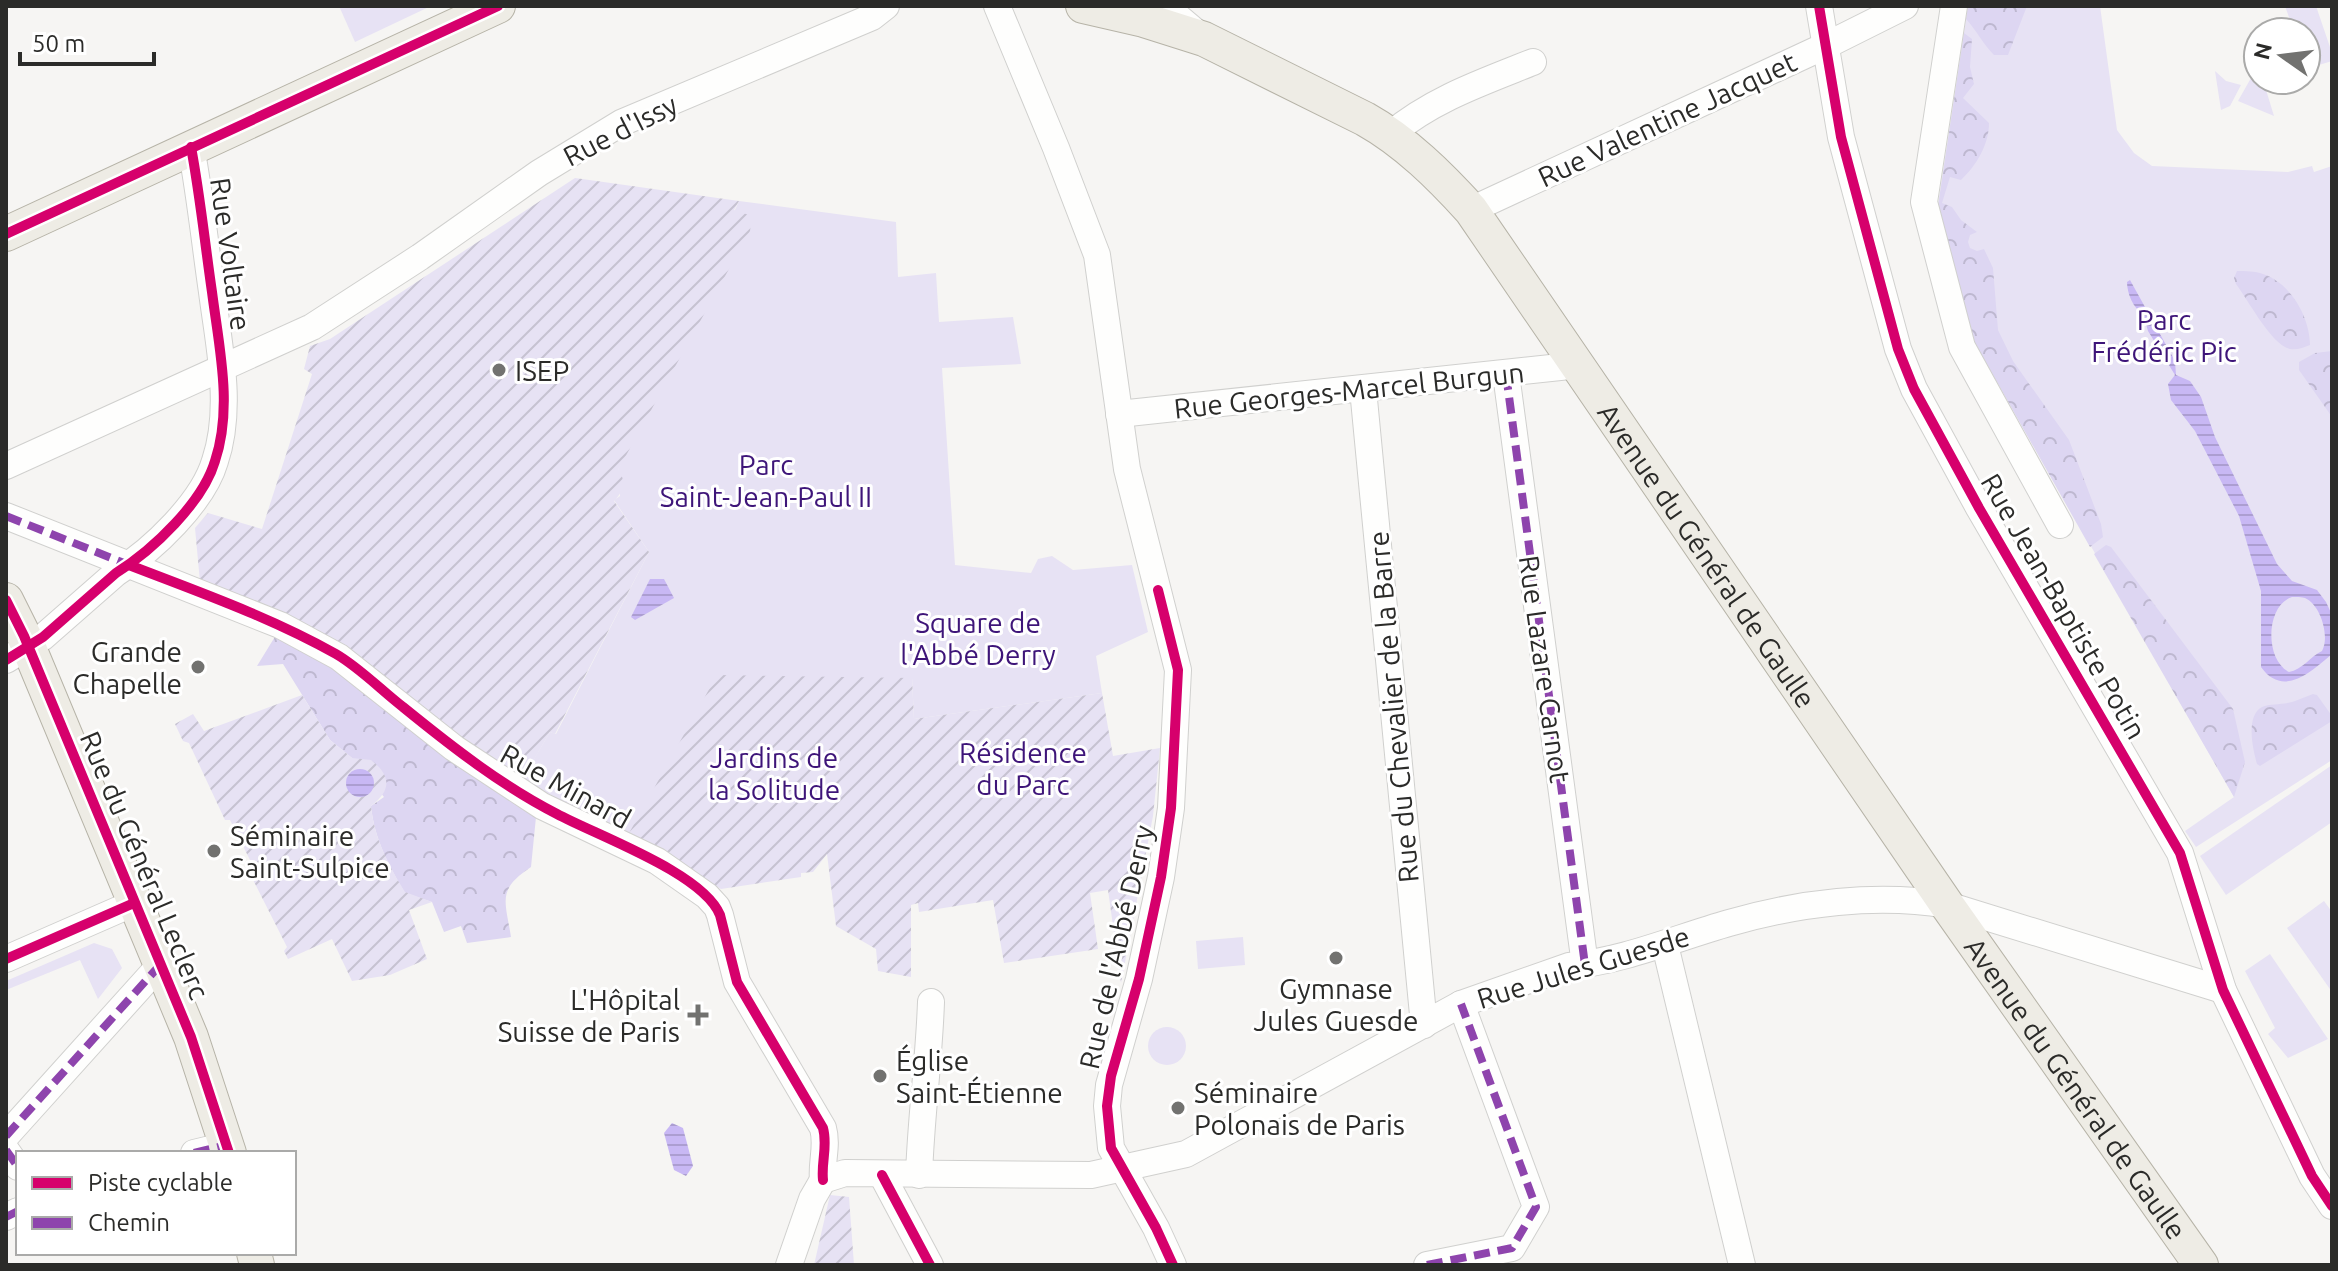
<svg xmlns="http://www.w3.org/2000/svg" width="2338" height="1271" viewBox="0 0 2338 1271" font-family="Ubuntu,sans-serif">
  <style>
    .green { fill: #e7e2f4 }
    .forest { fill: url(#forest-crowns) }
    .garden { fill: url(#garden-furrows) }
    .water { fill: url(#water-rules); fill-rule: evenodd }
    .lines { fill: none; stroke-linecap: round; stroke-linejoin: round }
    .minor-casing { stroke: #d0d0ce; stroke-width: 28 }
    .major-casing { stroke: #b6b3a7; stroke-width: 36 }
    .minor { stroke: #fefefd; stroke-width: 26 }
    .major { stroke: #eeece5; stroke-width: 34 }
    .quiet { stroke: #8e44ad; stroke-width: 8; stroke-dasharray: 16 8; stroke-linecap: butt }
    .cycleway-casing { stroke: #fff; stroke-width: 15 }
    .cycleway { stroke: #d6006c; stroke-width: 10 }
    .poi-dot { fill: #727270; stroke: #fff; stroke-width: 3 }
    .labels { text-anchor: middle; dominant-baseline: central; stroke-width: 6; stroke-linejoin: round; paint-order: stroke }
    .street-label { font-size: 28px; fill: #2b2b29; stroke: #fff }
    .park-label { font-size: 28px; fill: #3e1579; stroke: #fff }
    .poi-label { font-size: 28px; fill: #2b2b29; stroke: #fff; text-anchor: start }
  </style>
  <defs>
    <pattern id="forest-crowns" width="20" height="18" patternUnits="userSpaceOnUse" patternTransform="scale(2)"><rect width="20" height="18" fill="#ddd6f2"/><path d="M2 6a3 3 0 1 1 6 0M12 15a3 3 0 1 1 6 0" fill="none" stroke="#beb8d0"/></pattern>
    <pattern id="garden-furrows" width="10" height="10" patternUnits="userSpaceOnUse" patternTransform="scale(2)"><rect width="10" height="10" fill="#e7e2f4"/><path d="M-1 1l2-2M0 10L10 0M9 11l2-2" fill="none" stroke="#c6c2d1"/></pattern>
    <pattern id="water-rules" width="6" height="5" patternUnits="userSpaceOnUse" patternTransform="scale(2)"><rect width="6" height="5" fill="#c8b8f4"/><path d="M0 2.5h6" fill="none" stroke="#ac9ed1"/></pattern>
  </defs>
  <rect width="100%" height="100%" fill="#f6f5f3"/>
  <g class="green">
    <path d="M339,6H431L355,42Z"/>
    <path d="M1968,6H2100L2117,130L2134,153L2152,166L2288,172L2312,166L2314,172L2332,166V760L2196,847L2185,831L2234,797L1975,343L1938,206Z"/>
    <path d="M2285,6H2316L2332,53V61L2306,69V32H2287L2290,20Z"/>
    <path d="M2215,71L2226,81L2241,85L2230,106L2221,110Z"/>
    <path d="M2258,72V80H2263L2274,116L2238,101L2251,78Z"/>
    <path d="M739,201L896,222L898,277L936,273L939,322L1013,317L1021,364L942,368L955,565L1031,573L1038,559L1052,556L1073,570L1132,565L1148,632L1096,656L1102,693L914,719L912,678L628,835L545,797L526,783L536,766L531,764L550,732L556,734L649,552L614,500L620,496L618,470Z"/>
    <path d="M2332,765V822L2226,895L2200,856Z"/>
    <path d="M2324,901L2332,912V992L2287,928Z"/>
    <path d="M1243,937L1245,965L1198,969L1196,941Z"/>
    <path d="M94,943L112,949L122,968L98,999L80,960L6,990V981Z"/>
    <path d="M2270,954L2328,1039L2288,1058L2268,1034L2275,1028L2245,971Z"/>
    <circle cx="1167" cy="1046" r="19"/>
  </g>
  <g class="forest">
    <path d="M1968,6H2027L2008,55H1994C1983,44 1977,31 1966,19Z"/>
    <path d="M1964,33L1972,39L1970,67L1974,84L1963,98L1989,123C1989,144 1977,165 1961,180L1950,177L1942,203L1952,207L1961,220L1977,232L1970,235L1968,242L1970,248L1977,251L1984,249L1993,268L1998,330L2013,361L2069,440L2101,524L2103,537L2090,547L1975,343L1938,206Z"/>
    <path d="M2237,271C2246,271 2255,271 2263,274C2291,283 2310,318 2310,345C2302,348 2293,352 2285,347C2268,338 2248,300 2236,284L2234,278Z"/>
    <path d="M2332,351V417L2299,370V362L2315,353Z"/>
    <path d="M2106,545L2111,547L2233,709L2245,762L2234,797L2094,554Z"/>
    <path d="M276,635L335,667L536,817L531,867C497,890 505,899 511,937L467,943L461,926L444,932L432,902L405,893C389,866 374,838 371,806L384,797L352,758L330,740L283,664L257,666Z"/>
    <path d="M2313,694L2317,695L2332,716V721L2260,766L2257,764C2253,750 2245,716 2262,707C2271,703 2285,705 2295,701C2301,699 2307,696 2313,694Z"/>
  </g>
  <g class="garden">
    <path d="M575,178L739,201L734,210L752,216L750,231L618,470C627,481 624,491 614,501L649,552L555,734L550,732L532,763L536,766L526,783L200,582L195,528L208,513L262,529L312,374L304,369L310,346L330,339Z"/>
    <path d="M717,675L912,678L914,719L1102,693L1113,756L1160,748L1153,816L1121,983L1108,890L1090,893L1098,949L1004,963L993,900L919,912L918,903L911,905V977L878,971L876,949L836,926L827,854L813,872L801,873V877L721,889L628,835Z"/>
    <path d="M302,695L330,740L352,758L371,760C392,776 391,791 371,806C374,838 389,866 405,892L432,902L409,910L427,959L390,975L352,981L332,939L288,959L284,951L287,947L248,870L253,866L230,820H225L189,743L183,741L175,724L193,714L204,731Z"/>
    <path d="M830,1195L849,1197L854,1265H814Z"/>
  </g>
  <g class="water">
    <path d="M2130,280L2175,361L2176,375L2190,381L2201,397L2215,437L2277,564L2292,581L2317,590L2326,602L2332,615V654C2311,672 2283,698 2261,667V591L2239,516L2195,431L2171,400L2168,384L2175,375L2148,331L2143,314C2133,308 2127,293 2127,282ZM2292,597C2295,597 2303,597 2305,598C2321,605 2330,637 2322,651C2311,656 2302,670 2289,672C2264,659 2266,605 2292,597Z"/>
    <path d="M650,579H664L674,598L635,620L631,617Z"/>
    <circle cx="360" cy="783" r="14"/>
    <path d="M672,1123L683,1128L693,1166L686,1176L674,1170L664,1133Z"/>
  </g>
  <g class="lines">
    <g class="minor-casing">
      <g id="minor">
        <path d="M997,6L1056,148L1097,255L1127,469L1178,670L1171,808L1161,877L1139,979L1109,1085L1107,1106L1111,1148L1156,1228L1173,1265"/>
        <path d="M1165,6L1198,34"/>
        <path d="M1819,6L1841,137L1898,349L1914,389L1979,508L2180,853L2223,990L2312,1176L2332,1206"/>
        <path d="M1954,6L1924,202L1962,347L2060,525"/>
        <path d="M1391,134C1433,99 1483,82 1533,62"/>
        <path d="M1471,210L1827,45L1905,6"/>
        <path d="M1506,374L1585,965"/>
        <path d="M1363,389L1424,1025"/>
        <path d="M1119,414L1579,365"/>
        <path d="M6,466L312,327L420,257L539,173L621,123L872,17L886,6"/>
        <path d="M6,516L280,625L339,657L454,748L542,806L657,861L707,896L717,907L720,915L737,982L823,1128C828,1146 821,1162 823,1180"/>
        <path d="M6,660L43,637L116,573C153,550 203,502 215,461C233,407 219,347 212,292C205,244 200,195 191,147"/>
        <path d="M1665,945L1742,1265"/>
        <path d="M6,959L134,903"/>
        <path d="M6,1136L160,965"/>
        <path d="M6,1150L18,1167"/>
        <path d="M194,1153L227,1145"/>
        <path d="M882,1175L930,1265"/>
        <path d="M919,1175C921,1117 929,1060 931,1002"/>
        <path d="M823,1180L845,1173L1091,1175L1186,1154L1461,1004L1569,966C1624,961 1676,938 1729,923C1798,903 1877,893 1947,905L2223,990"/>
        <path d="M6,1217L18,1211"/>
        <path d="M789,1265L812,1199L823,1180"/>
        <path d="M1427,1265L1512,1248L1536,1207L1461,1004"/>
      </g>
    </g>
    <g class="major-casing">
      <g id="major">
        <path id="s1" d="M1083,6L1144,20L1204,39L1365,119C1406,142 1440,176 1471,210L1947,905L2201,1265"/>
        <path d="M6,234L498,6"/>
        <path d="M6,600L24,636L191,1037L229,1153"/>
        <path d="M254,1253L257,1265"/>
      </g>
    </g>
    <use href="#minor" class="minor"/>
    <use href="#major" class="major"/>
    <g class="quiet">
      <path d="M1506,374L1585,965"/>
      <path d="M6,516L129,565"/>
      <path d="M6,1136L160,965"/>
      <path d="M6,1150L18,1167"/>
      <path d="M194,1153L227,1145"/>
      <path d="M6,1217L18,1211"/>
      <path d="M1427,1265L1512,1248L1536,1207L1461,1004"/>
    </g>
    <g class="cycleway-casing">
      <g id="cycleway">
        <path d="M1819,6L1841,137L1898,349L1914,389L1979,508L2180,853L2223,990L2312,1176L2332,1206"/>
        <path d="M6,234L498,6"/>
        <path d="M129,565C199,592 270,617 336,654C360,668 381,690 403,707C451,746 502,786 557,814C598,836 703,873 720,915L737,982L823,1128C828,1146 821,1162 823,1180"/>
        <path d="M1158,590L1178,670L1171,808L1161,877L1139,979L1111,1076L1107,1106L1111,1148L1156,1228L1173,1265"/>
        <path d="M6,600L24,636L191,1037L229,1153"/>
        <path d="M6,660L43,637L116,573C153,550 203,502 215,461C233,407 219,347 212,292C205,244 200,195 191,147"/>
        <path d="M6,959L134,903"/>
        <path d="M882,1175L930,1265"/>
      </g>
    </g>
    <use href="#cycleway" class="cycleway"/>
  </g>
  <g class="poi-dot">
    <circle cx="499" cy="370" r="8"/>
    <circle cx="198" cy="667" r="8"/>
    <circle cx="214" cy="851" r="8"/>
    <circle cx="1336" cy="958" r="8"/>
    <path d="M694 1003h8v8h8v8h-8v8h-8v-8h-8v-8h8z"/>
    <circle cx="880" cy="1076" r="8"/>
    <circle cx="1178" cy="1108" r="8"/>
  </g>
  <g class="labels">
    <g class="street-label">
      <text transform="translate(1667 119) rotate(-25)">Rue Valentine Jacquet</text>
      <text transform="translate(620 130) rotate(-27)">Rue d'Issy</text>
      <text transform="translate(231 254) rotate(82)">Rue Voltaire</text>
      <text transform="translate(1349 390) rotate(-6)">Rue Georges-Marcel Burgun</text>
      <text stroke="none"><textPath href="#s1" startOffset="864">Avenue du Général de Gaulle</textPath></text>
      <text transform="translate(2064 606) rotate(60)">Rue Jean-Baptiste Potin</text>
      <text transform="translate(1545 669) rotate(82)">Rue Lazare Carnot</text>
      <text transform="translate(1393 707) rotate(-95)">Rue du Chevalier de la Barre</text>
      <text transform="translate(566 786) rotate(29)">Rue Minard</text>
      <text transform="translate(145 865) rotate(67)">Rue du Général Leclerc</text>
      <text transform="translate(1116 947) rotate(-77)">Rue de l'Abbé Derry</text>
      <text transform="translate(1583 967) rotate(-17)">Rue Jules Guesde</text>
      <text stroke="none"><textPath href="#s1" startOffset="1512">Avenue du Général de Gaulle</textPath></text>
    </g>
    <g class="park-label">
      <text x="2164" y="319">Parc<tspan x="2164" dy="32">Frédéric Pic</tspan></text>
      <text x="766" y="464">Parc<tspan x="766" dy="32">Saint-Jean-Paul II</tspan></text>
      <text x="978" y="622">Square de<tspan x="978" dy="32">l'Abbé Derry</tspan></text>
      <text x="1023" y="752">Résidence<tspan x="1023" dy="32">du Parc</tspan></text>
      <text x="774" y="757">Jardins de<tspan x="774" dy="32">la Solitude</tspan></text>
    </g>
    <g class="poi-label">
      <text x="515" y="370">ISEP</text>
      <text x="182" y="651" text-anchor="end">Grande<tspan x="182" dy="32">Chapelle</tspan></text>
      <text x="230" y="835">Séminaire<tspan x="230" dy="32">Saint-Sulpice</tspan></text>
      <text x="1336" y="988" text-anchor="middle">Gymnase<tspan x="1336" dy="32">Jules Guesde</tspan></text>
      <text x="680" y="999" text-anchor="end">L'Hôpital<tspan x="680" dy="32">Suisse de Paris</tspan></text>
      <text x="896" y="1060">Église<tspan x="896" dy="32">Saint-Étienne</tspan></text>
      <text x="1194" y="1092">Séminaire<tspan x="1194" dy="32">Polonais de Paris</tspan></text>
    </g>
  </g>
  <rect width="2338" height="1271" fill="none" stroke="#2b2b29" stroke-width="16"/>
  <rect x="16" y="1151" width="280" height="104" fill="#ffffff" stroke="#aaaaa9" stroke-width="2"/>
  <rect x="32" y="1177" width="40" height="12" fill="#d6006c" stroke="#aaaaa9" stroke-width="2"/>
  <text x="88" y="1191" font-size="24" fill="#2b2b29">Piste cyclable</text>
  <rect x="32" y="1217" width="40" height="12" fill="#8e44ad" stroke="#aaaaa9" stroke-width="2"/>
  <text x="88" y="1231" font-size="24" fill="#2b2b29">Chemin</text>
  <g transform="translate(2282 56) rotate(284)"><circle r="38" fill="#ffffff" stroke="#aaaaa9" stroke-width="2"/>
  <path d="M0-6L14 30L0 20L-14 30Z" fill="#727270"/>
  <text y="-12" font-size="22" font-weight="bold" text-anchor="middle" fill="#2b2b29">N</text>
  </g>
  <path d="M20 52v12h134v-12" fill="none" stroke="#2b2b29" stroke-width="4"/>
  <text x="32" y="52" font-size="24" fill="#2b2b29" stroke="#ffffff" stroke-width="6" paint-order="stroke">50 m</text>
</svg>
